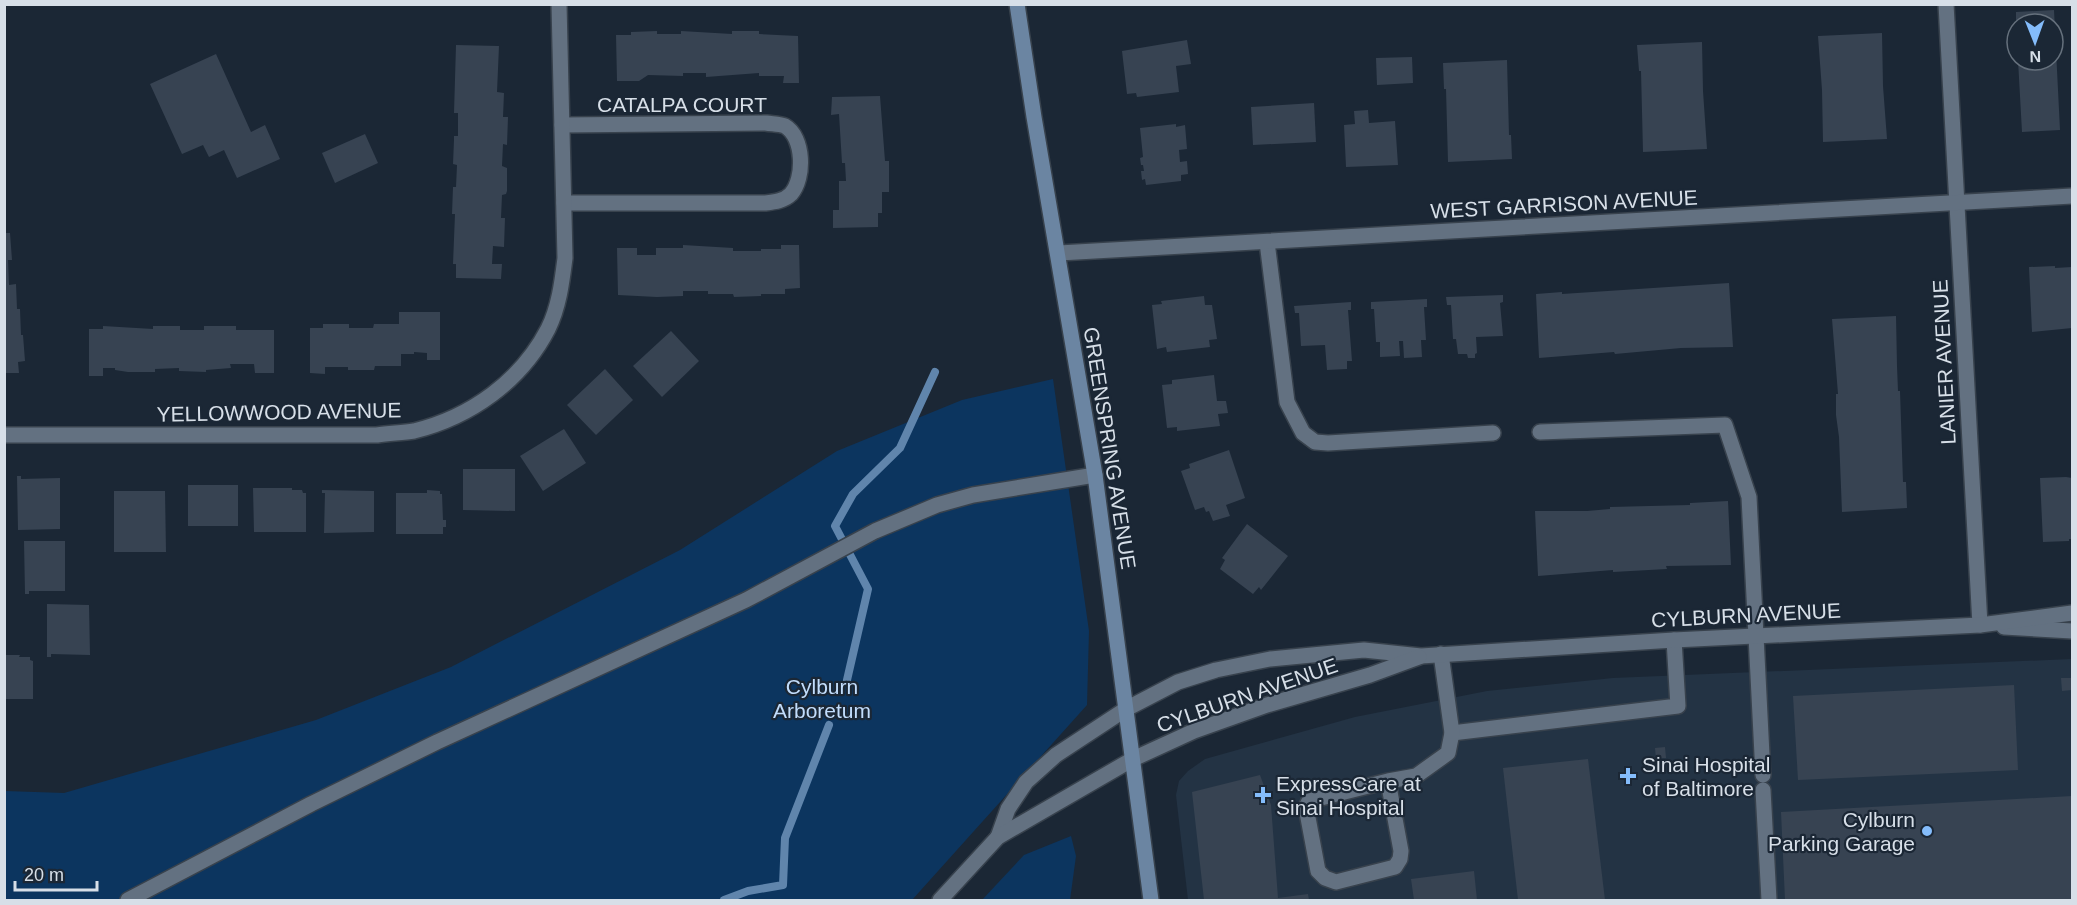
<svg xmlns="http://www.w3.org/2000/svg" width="2077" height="905" viewBox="0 0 2077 905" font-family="Arial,sans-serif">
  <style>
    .built { fill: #233344 }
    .green { fill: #0c355f }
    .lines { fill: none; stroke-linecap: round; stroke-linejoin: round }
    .stream { stroke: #6085ac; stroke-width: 8 }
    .building { fill: #374352 }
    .lane-casing { stroke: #38424d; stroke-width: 18 }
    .street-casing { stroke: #38424d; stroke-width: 18 }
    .secondary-casing { stroke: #38424d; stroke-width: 18 }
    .lane { stroke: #637181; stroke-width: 15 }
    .street { stroke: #637181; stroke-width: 15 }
    .secondary { stroke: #6b85a2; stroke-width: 15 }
    .poi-dot { fill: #84bcfb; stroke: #1b2735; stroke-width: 2 }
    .labels { text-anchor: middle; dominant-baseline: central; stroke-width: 4.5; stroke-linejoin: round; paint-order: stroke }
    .street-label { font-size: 21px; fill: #d7dfe8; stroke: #1b2735 }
    .park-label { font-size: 21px; fill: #c2ddfc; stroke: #1b2735 }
    .poi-label { font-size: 21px; fill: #d7dfe8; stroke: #1b2735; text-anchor: start }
  </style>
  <rect width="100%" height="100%" fill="#1b2735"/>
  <path class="built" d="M2072,659V900H1188L1176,795L1179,781L1188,771L1205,759L1355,717L1487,691L1613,678Z"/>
  <g class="green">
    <path d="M1053,379L1089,631L1087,705L912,900H5V791L64,793L316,720L451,667L680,550L837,451L962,400Z"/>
    <path d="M1071,836L1076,856L1070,900H982L1024,855Z"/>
  </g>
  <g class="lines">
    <g class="stream">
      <path d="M847,680L868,589L835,526L853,494L900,448L935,372"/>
      <path d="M724,900L748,891L783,885L785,838L829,725"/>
    </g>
  </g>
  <g class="building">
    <path d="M2054,10L2060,130L2022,132L2018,60H2053V24H2016V12Z"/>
    <path d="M657,31V34H681V31L732,34V31H759V34L798,36L799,83H783L784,76H759V73L706,77V73H683V76L648,75L639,81H617L616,35H631V32Z"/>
    <path d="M1882,33L1883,86L1887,139L1823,142L1822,90L1818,36Z"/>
    <path d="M1187,40L1191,64L1176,66L1179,92L1137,97L1136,93L1127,94L1122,51Z"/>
    <path d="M1702,42L1703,91L1707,149L1643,152L1641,71H1639L1637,45Z"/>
    <path d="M456,45L499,46L497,92L504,93L503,117H508L507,145L503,144L502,166L507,168V191L506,194L502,195L501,218H505L504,247L493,246L492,264H502L501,279L456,278V264H453L455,214H452L453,187H456L457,165L453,164L454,140V136H458V113H454Z"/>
    <path d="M216,54L251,132L265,125L280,159L237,178L224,150L209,157L203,145L182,154L150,84Z"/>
    <path d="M1412,57L1413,83L1377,85L1376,58Z"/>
    <path d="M1507,60L1509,135H1511L1512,159L1448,162L1446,89H1444L1443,63Z"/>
    <path d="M880,96L885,161H889V192H882V213H878V227L833,228V210H839V181H846L845,163H842L839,114L831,115L832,97Z"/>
    <path d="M1314,103L1316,142L1253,145L1251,107Z"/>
    <path d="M1368,110L1369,123L1395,121L1398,165L1346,167L1344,125L1355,124L1354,111Z"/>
    <path d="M1176,124V127L1185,125L1187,149L1179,150L1180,162L1187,161L1188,174L1181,175V181L1146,185L1145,179L1142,180L1141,171H1144L1143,165H1141L1140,158L1143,157L1140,128Z"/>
    <path d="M365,134L378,163L335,183L322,153Z"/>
    <path d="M4,233H10L12,260H8L9,285L16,284L17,309H20L21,335H23L25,361L18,362L19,373H4Z"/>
    <path d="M683,245L733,248V251H761V249H781V245H799L800,288L785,289V294H761V296L734,297L733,294H708V291H683V296L657,297L618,295L617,248H637V255H656V248H683Z"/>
    <path d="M2055,266V268L2072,267V328L2032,332L2029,267Z"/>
    <path d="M1729,283L1733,347L1681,348L1615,354L1614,352L1539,358L1536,294L1562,292V294Z"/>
    <path d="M1503,295V302L1500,303L1503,336L1476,337L1477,353L1475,354V358H1468L1467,354H1458L1456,339H1453L1451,305H1447L1446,297Z"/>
    <path d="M1204,296L1205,305H1212L1217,339L1209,340L1210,347L1167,352L1166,347L1157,349L1152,305L1162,304L1161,301Z"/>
    <path d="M1427,299V307H1424L1426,340H1421L1422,357L1404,358L1403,341H1399L1400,356L1380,357V342H1376L1374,309H1371V302Z"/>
    <path d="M1351,302V310H1348L1352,361H1347V369L1327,370L1325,345L1301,346L1299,313H1295L1294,306Z"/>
    <path d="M399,312H440V360H427V353L414,352V354H401V366H375L374,370H348V367H325V374L310,373V328H323V324H349V328H373L374,324H399Z"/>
    <path d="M1896,316L1897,366L1898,391H1900L1903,482H1906L1907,508L1842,512L1839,437L1836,415V394H1838L1832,319Z"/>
    <path d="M103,326L153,329V326H180V330H204V326H236V330H274V373H255L254,364H230L231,368L206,370V372L179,371V368L155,369V372H128L115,370V368H103V376H89V329H103Z"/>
    <path d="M671,331L699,361L662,397L633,366Z"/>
    <path d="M605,369L633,400L596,435L567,405Z"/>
    <path d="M1214,375L1217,401H1226L1228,413L1218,414L1220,426L1177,431V427L1167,428L1162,385L1172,384V380Z"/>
    <path d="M564,429L586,463L543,491L520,456Z"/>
    <path d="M1229,450L1245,498L1226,505L1230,516L1213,521L1209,511L1206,512L1204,507L1195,510L1181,471L1190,468L1189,464Z"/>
    <path d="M463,469H515V511L463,510Z"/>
    <path d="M17,476H21V479L60,478V529L18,530Z"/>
    <path d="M2066,477L2072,478V539H2069V541L2043,542L2040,478Z"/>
    <rect x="188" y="485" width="50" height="41"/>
    <path d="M253,488H292V490H302L303,493H306V532H254Z"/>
    <path d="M322,490L374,491V532L324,533L325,493H322Z"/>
    <path d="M427,490L440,491V494H442L443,520H446V527H443V534H396V493H427Z"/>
    <path d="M114,491H165L166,552H114Z"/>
    <path d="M1728,501L1731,565L1666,566L1667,569L1613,572V570L1538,576L1535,511H1587L1610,509V507L1690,505V503Z"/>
    <path d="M1247,524L1288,556L1261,590L1259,587L1253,594L1220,569L1225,560L1222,558Z"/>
    <path d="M24,541H65V591H29V594H25Z"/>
    <path d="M47,604L89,605L90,655L51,654V657H47Z"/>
    <path d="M4,655H20L19,657H30V660L33,661V699H4Z"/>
    <path d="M2061,678H2072V690L2062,691Z"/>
    <path d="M2014,685L2018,770L1798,780L1793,696Z"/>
    <path d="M1665,747L1666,758L1656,759L1655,748Z"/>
    <path d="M1588,759L1605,900H1518L1503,768Z"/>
    <path d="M1260,775L1271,805L1278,898L1308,894L1309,900H1204L1192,792Z"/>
    <path d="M2072,796V900H1785L1781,812Z"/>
    <path d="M1474,871L1477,900H1414L1411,879Z"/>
  </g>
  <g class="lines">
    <g class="lane-casing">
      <g id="lane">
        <path d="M1267,242L1287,402L1303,433L1315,442L1328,443L1493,433"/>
        <path d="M1540,432L1725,425L1749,497L1763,775"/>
        <path d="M1452,733L1678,706L1674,640"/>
        <path d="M1388,781L1401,851L1400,859L1395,867L1336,882L1325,878L1318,871L1306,807L1309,801L1388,781L1416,776L1448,753L1452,733L1441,654"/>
        <path d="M1763,790L1769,900"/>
        <path d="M128,900L311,804L437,742L746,600L875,531L937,505L973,495L1095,475"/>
      </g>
    </g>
    <g class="street-casing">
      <g id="street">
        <path d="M1946,4L1980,625"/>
        <path d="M562,125L766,123C772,124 780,124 785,126C804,137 805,178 791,194C784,201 774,202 765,203H564"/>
        <path d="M1059,253L2072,196"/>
        <path d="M4,435H377C389,433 402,433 414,431C471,417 521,381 548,329C559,307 562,282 565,258L559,4"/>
        <path d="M2004,627L2072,631"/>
        <path d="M998,837L1008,809L1026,782L1056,755L1126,709L1178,682L1216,670L1270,659L1364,650L1421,656L1674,640L1980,625L2072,613"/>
        <path d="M940,900L998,837L1133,759L1194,731L1267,705L1370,675L1419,657"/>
      </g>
    </g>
    <g class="secondary-casing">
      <path id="secondary" d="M1017,4L1034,117L1095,475L1151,900"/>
    </g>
    <use href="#lane" class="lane"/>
    <use href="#street" class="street"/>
    <use href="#secondary" class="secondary"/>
  </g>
  <g class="poi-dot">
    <path d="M1625 767h6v6h6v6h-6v6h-6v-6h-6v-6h6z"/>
    <path d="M1260 786h6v6h6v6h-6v6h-6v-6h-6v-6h6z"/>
    <circle cx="1927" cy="831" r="6"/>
  </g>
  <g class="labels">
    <g class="street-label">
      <text x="682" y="104">CATALPA COURT</text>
      <text transform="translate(1564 204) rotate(-3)">WEST GARRISON AVENUE</text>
      <text transform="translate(1944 362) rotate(-93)">LANIER AVENUE</text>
      <text transform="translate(279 412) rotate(-1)">YELLOWWOOD AVENUE</text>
      <text transform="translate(1110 448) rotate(81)">GREENSPRING AVENUE</text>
      <text transform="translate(1746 615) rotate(-3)">CYLBURN AVENUE</text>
      <text transform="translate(1247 695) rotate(-19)">CYLBURN AVENUE</text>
    </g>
    <g class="park-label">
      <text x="822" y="686">Cylburn<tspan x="822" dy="24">Arboretum</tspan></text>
    </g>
    <g class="poi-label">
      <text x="1642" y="764">Sinai Hospital<tspan x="1642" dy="24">of Baltimore</tspan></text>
      <text x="1276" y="783">ExpressCare at<tspan x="1276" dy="24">Sinai Hospital</tspan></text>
      <text x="1915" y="819" text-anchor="end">Cylburn<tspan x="1915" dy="24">Parking Garage</tspan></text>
    </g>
  </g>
  <rect width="2077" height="905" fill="none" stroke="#d7dfe8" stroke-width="12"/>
  <g transform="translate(2035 42) rotate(179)"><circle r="28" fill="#1b2735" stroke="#66717d" stroke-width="1.5"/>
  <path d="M0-4.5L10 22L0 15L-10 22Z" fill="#84bcfb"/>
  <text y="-9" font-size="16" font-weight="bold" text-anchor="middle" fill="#d7dfe8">N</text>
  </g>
  <path d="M15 881v9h82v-9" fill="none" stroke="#d7dfe8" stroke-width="3"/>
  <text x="24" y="881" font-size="18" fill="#d7dfe8" stroke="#1b2735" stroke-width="4.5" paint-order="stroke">20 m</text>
</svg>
